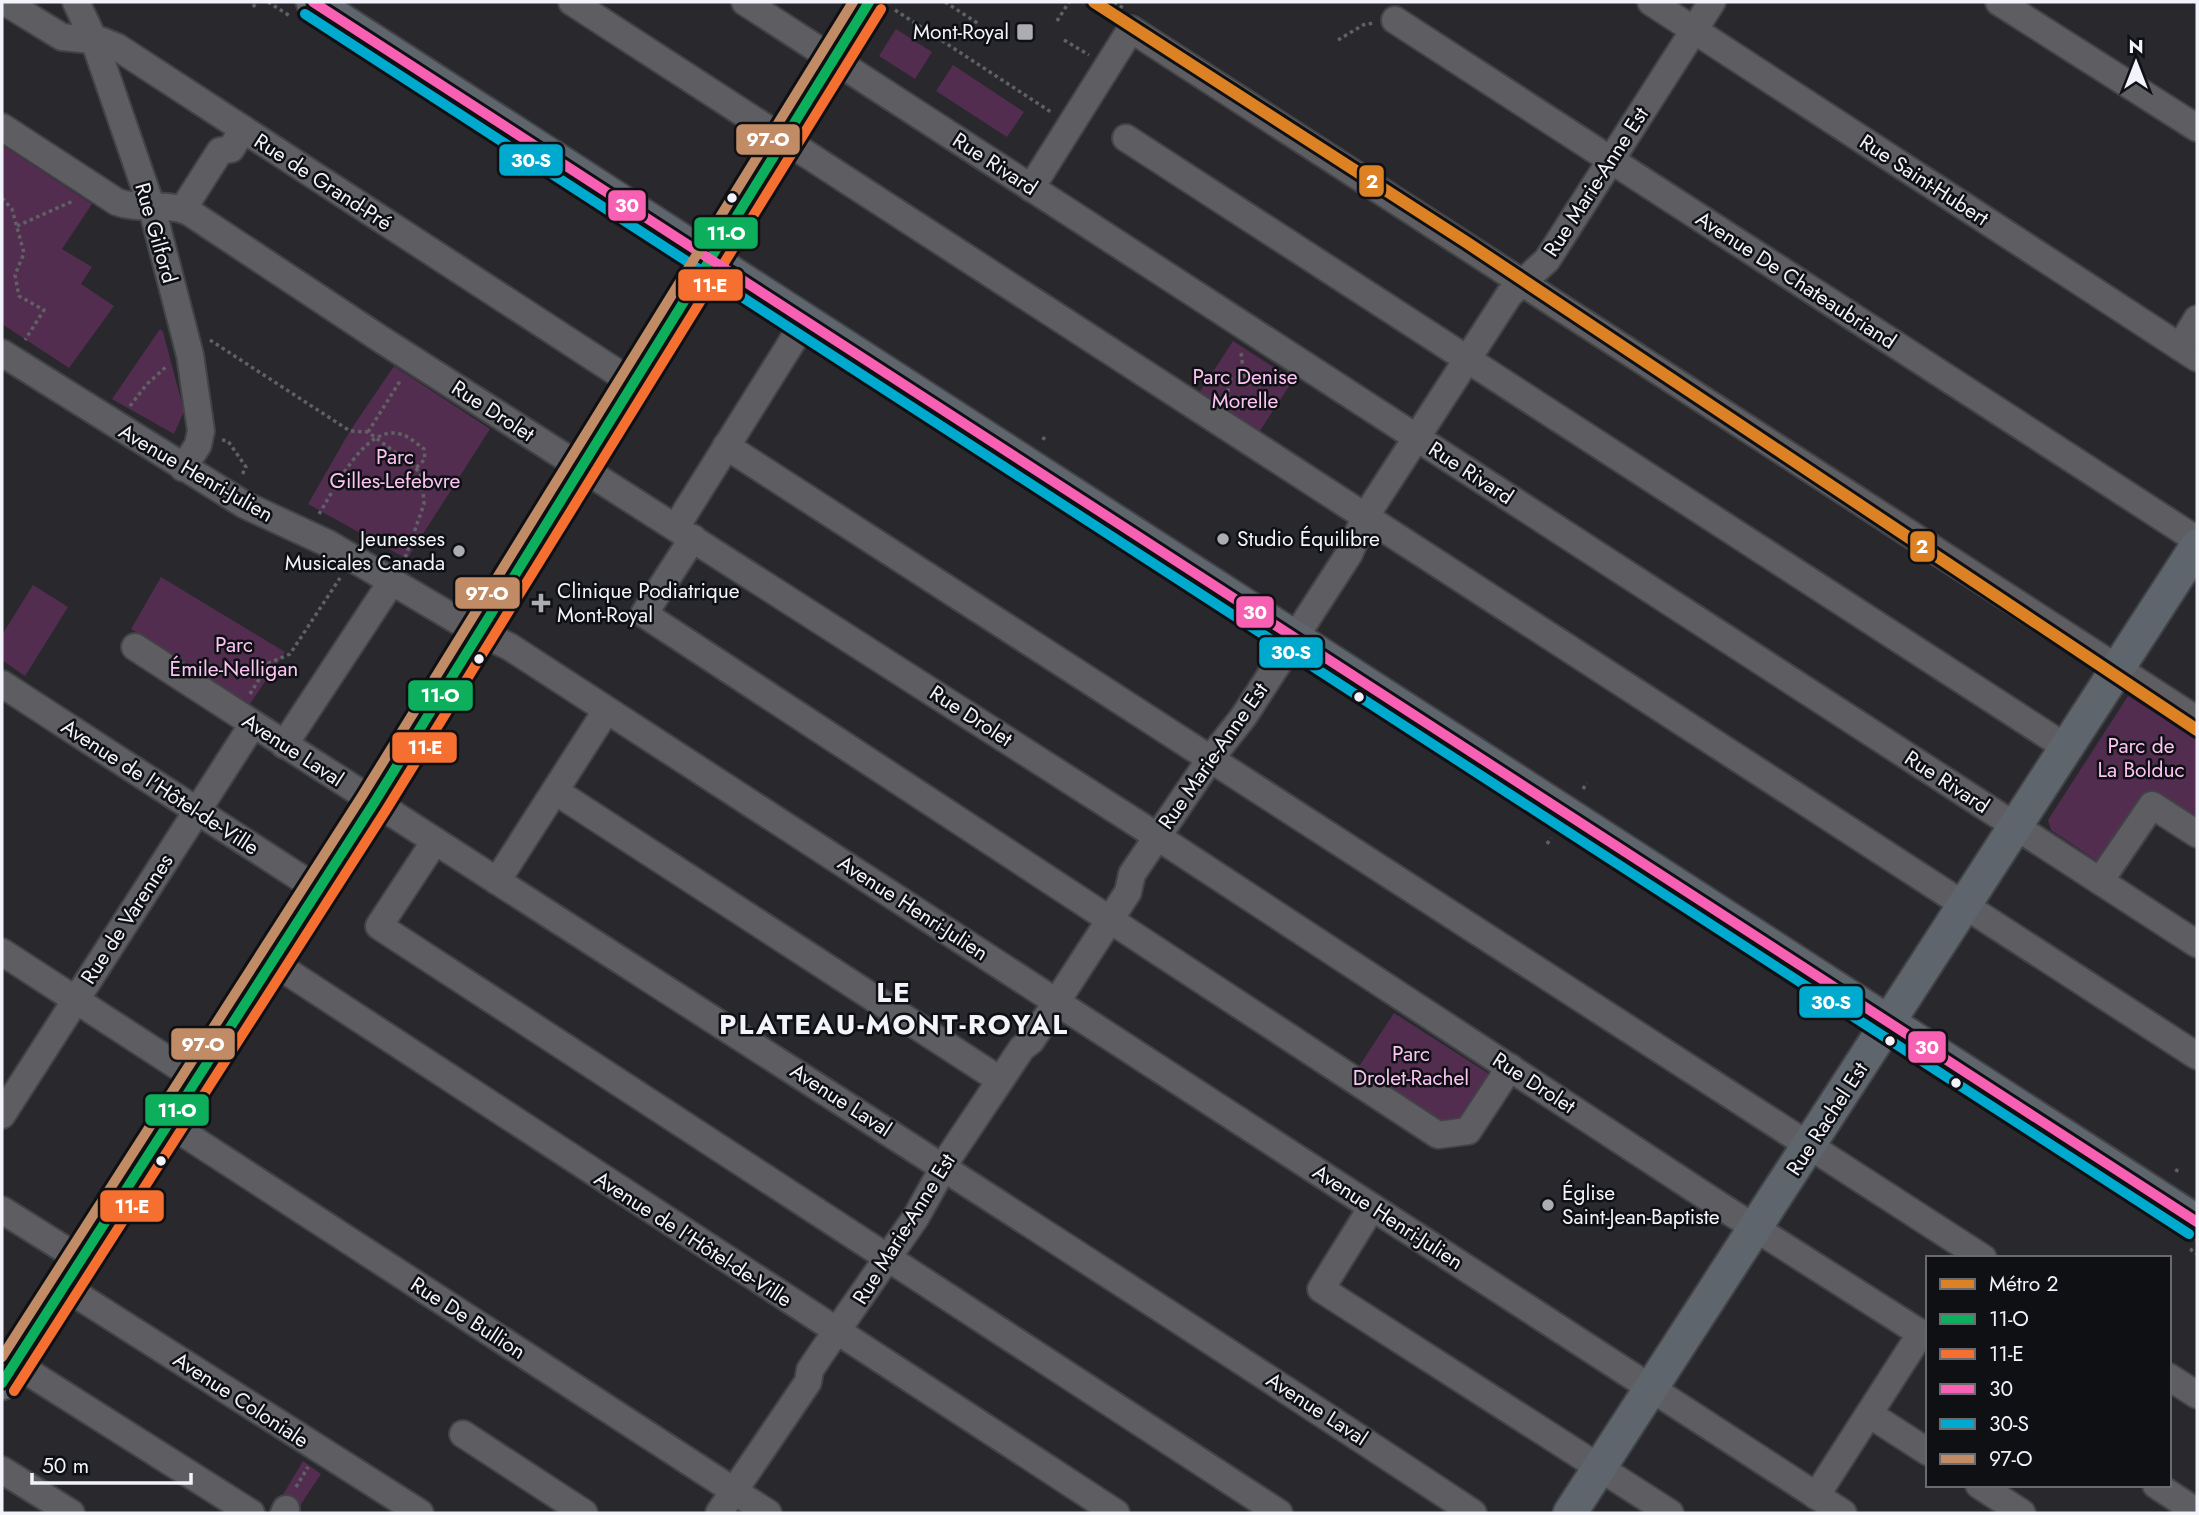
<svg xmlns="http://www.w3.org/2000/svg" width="2199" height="1515" viewBox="0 0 2199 1515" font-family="Jost,sans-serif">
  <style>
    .green { fill: #522d4f }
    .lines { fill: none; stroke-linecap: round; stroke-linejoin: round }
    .minor-casing { stroke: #424347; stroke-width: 30 }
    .major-casing { stroke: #424347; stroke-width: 37 }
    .path { stroke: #606165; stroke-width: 3.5; stroke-dasharray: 3.5 3.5; stroke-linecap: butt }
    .minor { stroke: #5e5e62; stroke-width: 26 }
    .major { stroke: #5f656d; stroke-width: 33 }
    .bus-1-casing { stroke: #0f1014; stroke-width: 16 }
    .bus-2-casing { stroke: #0f1014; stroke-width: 16 }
    .bus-3-casing { stroke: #0f1014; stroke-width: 16 }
    .bus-4-casing { stroke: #0f1014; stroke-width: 16 }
    .bus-5-casing { stroke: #0f1014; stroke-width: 16 }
    .bus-1 { stroke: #0daf5c; stroke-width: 10 }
    .bus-2 { stroke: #f46f30; stroke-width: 10 }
    .bus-3 { stroke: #f860b3; stroke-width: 10 }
    .bus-4 { stroke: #00a9ce; stroke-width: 10 }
    .bus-5 { stroke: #c18c65; stroke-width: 10 }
    .metro-1-casing { stroke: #0f1014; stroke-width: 18 }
    .metro-1 { stroke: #dc8225; stroke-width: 12 }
    .poi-dot { fill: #acadb3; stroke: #0f1014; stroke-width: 2.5 }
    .bus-dot { fill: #f3f4fb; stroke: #0f1014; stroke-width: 2.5 }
    .labels { text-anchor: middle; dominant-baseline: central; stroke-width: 5; stroke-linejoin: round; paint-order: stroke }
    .poi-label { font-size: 21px; fill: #f3f4fb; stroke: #0f1014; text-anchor: start }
    .street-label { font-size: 21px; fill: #f3f4fb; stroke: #0f1014 }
    .park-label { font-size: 21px; fill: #fdc3f5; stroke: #0f1014 }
    .district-label { font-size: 28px; font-weight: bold; letter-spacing: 2px; fill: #f3f4fb; stroke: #0f1014 }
    .line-badge { stroke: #0f1014; stroke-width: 2.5 }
    .badge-label { font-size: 19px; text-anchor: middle; font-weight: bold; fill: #fff }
  </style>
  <rect width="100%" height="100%" fill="#28282d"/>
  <g class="green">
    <path d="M896,29L932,52L915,79L879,56Z"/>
    <path d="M953,65L1024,112L1007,137L936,91Z"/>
    <path d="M2,145L92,204L62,249L92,267L81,284L114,306L69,368L2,324Z"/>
    <path d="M160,329L163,332L184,411L174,434L112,399Z"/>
    <path d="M1233,341L1293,380L1256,437L1196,398Z"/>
    <path d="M394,366L490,429L407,559L308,504L350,431Z"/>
    <path d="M161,577L285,652L250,704L131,629Z"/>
    <path d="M33,585L68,607L25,676L2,660V635Z"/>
    <path d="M2128,696L2197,739V834L2152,805L2109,869L2051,830L2048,820Z"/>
    <path d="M1394,1013L1494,1077L1462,1124L1442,1128L1354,1074Z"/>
    <path d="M303,1461L321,1474L295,1513L278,1503Z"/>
  </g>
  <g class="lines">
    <g class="minor-casing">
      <g id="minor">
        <path d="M5,2L62,37L102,41L117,47L633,383"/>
        <path d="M76,2L94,40L152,208L190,355L201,431L198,445L183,468"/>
        <path d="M572,2L2197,1056"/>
        <path d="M745,2L2197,944"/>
        <path d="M1651,2L2197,358"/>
        <path d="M1999,2L2197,128"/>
        <path d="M1395,20L2197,540"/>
        <path d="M2,127L117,202C141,211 166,202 189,212L379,338L1141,826L1719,1205L1928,1338"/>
        <path d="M1126,138L2067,748"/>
        <path d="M1031,188L1131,29L2197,720"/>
        <path d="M183,209L220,151L231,149L243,129"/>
        <path d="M2180,347L2197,319"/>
        <path d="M2,353L245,505L327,543L462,623L510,647L1843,1513"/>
        <path d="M726,446L1983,1258"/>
        <path d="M676,527L805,321"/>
        <path d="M693,538L644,614L1438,1135L1468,1131L1510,1067"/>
        <path d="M135,647C581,937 1030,1220 1473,1513"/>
        <path d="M2,684L319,890"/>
        <path d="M284,745L392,581"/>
        <path d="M555,791L1000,1080"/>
        <path d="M435,841L379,926L1279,1513"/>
        <path d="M497,881L606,711"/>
        <path d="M2100,881L2152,805L2197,834"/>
        <path d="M2,952L196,1078"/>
        <path d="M271,961L1116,1513"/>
        <path d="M2,1115L253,724"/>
        <path d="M168,1123L768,1513"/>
        <path d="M1372,1207L1321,1289L1670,1513"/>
        <path d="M2,1210L80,1259"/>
        <path d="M63,1286L420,1513"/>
        <path d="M14,1363L251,1513"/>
        <path d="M2169,1377L2197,1395"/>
        <path d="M1869,1414L1928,1452"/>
        <path d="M463,1434L584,1513"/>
        <path d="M2,1470L71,1513"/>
        <path d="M1979,1485L2022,1513"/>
        <path d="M2156,1485L2197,1512"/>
        <path d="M1816,1496L1921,1333"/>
        <path d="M284,1513L286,1509"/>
        <path d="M719,1513L808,1382L810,1370L820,1355L916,1217L951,1154L1022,1048L1031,1041L1128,892L1132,874L1211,758L1244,716L1349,554L1365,517L1509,295L1547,260L1712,2"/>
      </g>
    </g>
    <g class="major-casing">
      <g id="major">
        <path d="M313,2L2197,1222"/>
        <path d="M2,1383L374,803L869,2"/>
        <path d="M1570,1513L2197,546"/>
      </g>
    </g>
    <g class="path">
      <path d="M268,2L290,16"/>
      <path d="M945,2L979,24"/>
      <path d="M1114,2L1123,8"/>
      <path d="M253,7L257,2"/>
      <path d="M895,10L1051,112"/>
      <path d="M1057,21L1069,2"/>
      <path d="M1064,40L1089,55"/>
      <path d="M1338,40L1363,25L1373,23"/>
      <path d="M2,198L12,209L24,253L15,275L19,296L44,310L25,340"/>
      <path d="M17,226L73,201"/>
      <path d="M210,340L350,431L368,432L416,468L422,477L424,504L404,561"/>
      <path d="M1241,353L1244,376"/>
      <path d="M1228,399V379L1257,373"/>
      <path d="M130,406L147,384L167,366"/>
      <path d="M368,432L400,381"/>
      <path d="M222,440L228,441L246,467L242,475"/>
      <path d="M1043,440L1046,434"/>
      <path d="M319,514C334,490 365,424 400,434C409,436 417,444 424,449L425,459L416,468"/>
      <path d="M250,694L269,663L290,654L340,578"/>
      <path d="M1583,789L1587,783"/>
      <path d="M1547,844L1551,838"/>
      <path d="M2176,1172L2179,1166"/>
      <path d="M2190,1249L2197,1254"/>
      <path d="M296,1487L308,1467"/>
    </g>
    <use href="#minor" class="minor"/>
    <use href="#major" class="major"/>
    <g class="bus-1-casing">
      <path id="bus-1" d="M2,1383L374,803L869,2"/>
    </g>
    <g class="bus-2-casing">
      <path id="bus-2" d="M14,1391L386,810L881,9"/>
    </g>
    <g class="bus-3-casing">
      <path id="bus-3" d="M313,2L2197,1222"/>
    </g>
    <g class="bus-4-casing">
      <path id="bus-4" d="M305,14L2189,1234"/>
    </g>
    <g class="bus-5-casing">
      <path id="bus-5" d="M2,1357L362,796L853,2"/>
    </g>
    <use href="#bus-1" class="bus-1"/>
    <use href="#bus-2" class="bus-2"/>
    <use href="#bus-3" class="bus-3"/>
    <use href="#bus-4" class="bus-4"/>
    <use href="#bus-5" class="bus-5"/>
    <g class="metro-1-casing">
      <path id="metro-1" d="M1094,2L1466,242L2197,730"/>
    </g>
    <use href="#metro-1" class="metro-1"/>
  </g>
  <g class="poi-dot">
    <rect x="1016" y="23" width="18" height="18" rx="3.5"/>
    <circle cx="1223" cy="539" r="7"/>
    <circle cx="459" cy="551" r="7"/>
    <path d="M537.5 592.5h7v7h7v7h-7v7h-7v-7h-7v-7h7z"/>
    <circle cx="1548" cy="1205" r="7"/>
  </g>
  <g class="bus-dot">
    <circle cx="732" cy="198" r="6"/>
    <circle cx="479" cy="659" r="6"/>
    <circle cx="1359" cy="697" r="6"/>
    <circle cx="1890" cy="1041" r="6"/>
    <circle cx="1956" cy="1083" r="6"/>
    <circle cx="161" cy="1161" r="6"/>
  </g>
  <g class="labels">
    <g class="poi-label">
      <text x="1009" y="32" text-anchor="end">Mont-Royal</text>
      <text x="445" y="539" text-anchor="end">Jeunesses<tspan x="445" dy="24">Musicales Canada</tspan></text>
      <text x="1237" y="539">Studio Équilibre</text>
      <text x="557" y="591">Clinique Podiatrique<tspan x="557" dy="24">Mont-Royal</tspan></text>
      <text x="1562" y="1193">Église<tspan x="1562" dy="24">Saint-Jean-Baptiste</tspan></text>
    </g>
    <g class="street-label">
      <text transform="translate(995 164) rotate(33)">Rue Rivard</text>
      <text transform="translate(1924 180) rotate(33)">Rue Saint-Hubert</text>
      <text transform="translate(323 182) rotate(33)">Rue de Grand-Pré</text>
      <text transform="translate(1596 182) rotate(-57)">Rue Marie-Anne Est</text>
      <text transform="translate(156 233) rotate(74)">Rue Gilford</text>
      <text transform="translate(1796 280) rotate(33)">Avenue De Chateaubriand</text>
      <text transform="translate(493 411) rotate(33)">Rue Drolet</text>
      <text transform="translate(196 473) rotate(30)">Avenue Henri-Julien</text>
      <text transform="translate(1471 473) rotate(33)">Rue Rivard</text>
      <text transform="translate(971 716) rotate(33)">Rue Drolet</text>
      <text transform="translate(293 750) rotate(33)">Avenue Laval</text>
      <text transform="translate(1213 756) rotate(-55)">Rue Marie-Anne Est</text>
      <text transform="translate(1947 782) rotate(33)">Rue Rivard</text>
      <text transform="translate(160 787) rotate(33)">Avenue de l'Hôtel-de-Ville</text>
      <text transform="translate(913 908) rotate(33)">Avenue Henri-Julien</text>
      <text transform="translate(127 919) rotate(-57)">Rue de Varennes</text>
      <text transform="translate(1534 1083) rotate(33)">Rue Drolet</text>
      <text transform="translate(841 1100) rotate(33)">Avenue Laval</text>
      <text transform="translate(1827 1119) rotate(-57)">Rue Rachel Est</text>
      <text transform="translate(1388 1217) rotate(33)">Avenue Henri-Julien</text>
      <text transform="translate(904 1229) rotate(-58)">Rue Marie-Anne Est</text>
      <text transform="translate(693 1239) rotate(33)">Avenue de l'Hôtel-de-Ville</text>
      <text transform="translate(468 1318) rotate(33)">Rue De Bullion</text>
      <text transform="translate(241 1400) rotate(33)">Avenue Coloniale</text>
      <text transform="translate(1317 1409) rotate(33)">Avenue Laval</text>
    </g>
    <g class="park-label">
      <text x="1245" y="377">Parc Denise<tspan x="1245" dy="24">Morelle</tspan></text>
      <text x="395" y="457">Parc<tspan x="395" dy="24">Gilles-Lefebvre</tspan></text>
      <text x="234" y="645">Parc<tspan x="234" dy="24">Émile-Nelligan</tspan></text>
      <text x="2141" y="746">Parc de<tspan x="2141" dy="24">La Bolduc</tspan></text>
      <text x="1411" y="1054">Parc<tspan x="1411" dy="24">Drolet-Rachel</tspan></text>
    </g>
    <g class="district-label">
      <text x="894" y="992">LE<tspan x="894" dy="32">PLATEAU-MONT-ROYAL</tspan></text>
    </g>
  </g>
  <g class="line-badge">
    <rect x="735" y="123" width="66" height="33" rx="7" fill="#c18c65"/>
    <rect x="498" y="143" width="66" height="34" rx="7" fill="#00a9ce"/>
    <rect x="1358" y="164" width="27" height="34" rx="7" fill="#dc8225"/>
    <rect x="607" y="189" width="40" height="33" rx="7" fill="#f860b3"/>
    <rect x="693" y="216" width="66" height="34" rx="7" fill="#0daf5c"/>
    <rect x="677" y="268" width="67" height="34" rx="7" fill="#f46f30"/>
    <rect x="1909" y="530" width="27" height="33" rx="7" fill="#dc8225"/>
    <rect x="454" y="576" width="67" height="34" rx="7" fill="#c18c65"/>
    <rect x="1235" y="595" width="40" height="34" rx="7" fill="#f860b3"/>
    <rect x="1258" y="636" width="66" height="33" rx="7" fill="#00a9ce"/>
    <rect x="407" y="679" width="67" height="33" rx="7" fill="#0daf5c"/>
    <rect x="391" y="731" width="67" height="33" rx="7" fill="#f46f30"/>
    <rect x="1798" y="985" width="66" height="34" rx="7" fill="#00a9ce"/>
    <rect x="170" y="1027" width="66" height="34" rx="7" fill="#c18c65"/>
    <rect x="1907" y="1030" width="40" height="34" rx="7" fill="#f860b3"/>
    <rect x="144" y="1093" width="66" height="34" rx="7" fill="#0daf5c"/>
    <rect x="99" y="1189" width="66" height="34" rx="7" fill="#f46f30"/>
  </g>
  <g class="badge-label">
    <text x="768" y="146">97-O</text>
    <text x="531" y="167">30-S</text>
    <text x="1372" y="188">2</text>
    <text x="627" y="212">30</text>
    <text x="726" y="240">11-O</text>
    <text x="710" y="292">11-E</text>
    <text x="1922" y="553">2</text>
    <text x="487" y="600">97-O</text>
    <text x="1255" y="619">30</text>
    <text x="1291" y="659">30-S</text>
    <text x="440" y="702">11-O</text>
    <text x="425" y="754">11-E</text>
    <text x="1831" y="1009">30-S</text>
    <text x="203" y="1051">97-O</text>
    <text x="1927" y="1054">30</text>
    <text x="177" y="1117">11-O</text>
    <text x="132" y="1213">11-E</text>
  </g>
  <rect width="2199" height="1515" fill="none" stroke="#f3f4fb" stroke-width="7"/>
  <rect x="1926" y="1256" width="245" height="231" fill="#0f1014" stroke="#6a6b70" stroke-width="2"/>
  <rect x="1940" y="1279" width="35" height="10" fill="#dc8225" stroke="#6a6b70" stroke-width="2"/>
  <text x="1989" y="1291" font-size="21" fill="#f3f4fb">Métro 2</text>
  <rect x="1940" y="1314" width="35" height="10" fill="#0daf5c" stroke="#6a6b70" stroke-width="2"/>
  <text x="1989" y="1326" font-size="21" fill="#f3f4fb">11-O</text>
  <rect x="1940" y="1349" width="35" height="10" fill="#f46f30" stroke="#6a6b70" stroke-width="2"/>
  <text x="1989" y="1361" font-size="21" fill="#f3f4fb">11-E</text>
  <rect x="1940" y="1384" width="35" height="10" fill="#f860b3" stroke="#6a6b70" stroke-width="2"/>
  <text x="1989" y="1396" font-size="21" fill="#f3f4fb">30</text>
  <rect x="1940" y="1419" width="35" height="10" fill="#00a9ce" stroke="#6a6b70" stroke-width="2"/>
  <text x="1989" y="1431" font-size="21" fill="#f3f4fb">30-S</text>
  <rect x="1940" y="1454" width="35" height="10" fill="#c18c65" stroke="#6a6b70" stroke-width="2"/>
  <text x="1989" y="1466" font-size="21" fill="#f3f4fb">97-O</text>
  <g transform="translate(2136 63)" stroke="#0f1014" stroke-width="5" paint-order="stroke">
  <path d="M0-5L12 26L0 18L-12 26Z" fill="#f3f4fb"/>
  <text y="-10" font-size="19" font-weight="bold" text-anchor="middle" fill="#f3f4fb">N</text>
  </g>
  <path d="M32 1473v10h159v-10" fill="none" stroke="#f3f4fb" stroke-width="3.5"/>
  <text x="42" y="1473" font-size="21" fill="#f3f4fb" stroke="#0f1014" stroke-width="5" paint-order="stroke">50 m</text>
</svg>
